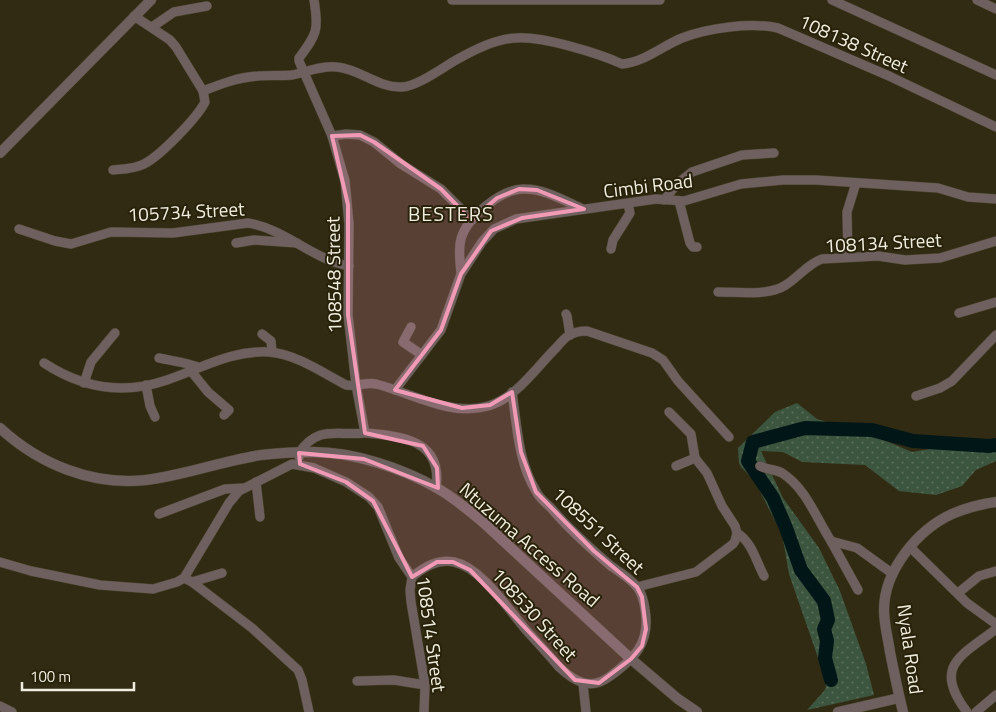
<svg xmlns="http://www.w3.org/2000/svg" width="996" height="712" viewBox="0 0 996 712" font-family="'Titillium Web',sans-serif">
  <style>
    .grass { fill: url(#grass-dots) }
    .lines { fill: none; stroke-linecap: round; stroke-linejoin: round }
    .river { stroke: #011717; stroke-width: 14 }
    .minor-casing { stroke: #4d4630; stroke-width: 10 }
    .tertiary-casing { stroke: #4d4630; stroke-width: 11 }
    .minor { stroke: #6e605f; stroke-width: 9 }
    .tertiary { stroke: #6e605f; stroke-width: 10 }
    .marked { fill: #f09ab6; fill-opacity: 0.2; stroke: #f09ab6; stroke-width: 4; stroke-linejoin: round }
    .labels { text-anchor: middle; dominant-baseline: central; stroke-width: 4; stroke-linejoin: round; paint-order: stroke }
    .street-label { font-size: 19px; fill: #f0edde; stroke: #28220a }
    .neighbourhood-label { font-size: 20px; letter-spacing: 1px; fill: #f0edde; stroke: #28220a }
  </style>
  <defs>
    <pattern id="grass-dots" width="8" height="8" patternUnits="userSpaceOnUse" patternTransform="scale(1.25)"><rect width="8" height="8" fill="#3c553e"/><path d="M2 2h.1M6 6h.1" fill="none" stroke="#586e59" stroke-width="1.8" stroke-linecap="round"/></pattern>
  </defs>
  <rect width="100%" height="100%" fill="#322b14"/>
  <path class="grass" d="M797,403L817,419L874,436L912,452L996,438V461L976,470L962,486L936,495L899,491L865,465L802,462L783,452L761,451L783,498L819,548L840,591L866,664L874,695L807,710L824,691L826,687L824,675L789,574L782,534L754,480L741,467L739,463L738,448L775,412Z"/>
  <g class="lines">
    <path class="river" d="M831,680L825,658L827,641L824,629L828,620L824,601L801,570L786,528L773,498L748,461L753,442L805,428L872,430L913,441L989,446L996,445"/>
    <g class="minor-casing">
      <g id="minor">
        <path d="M452,0H660"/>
        <path d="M832,0L996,75"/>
        <path d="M977,0L996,9"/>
        <path d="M152,27L174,12L207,6"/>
        <path d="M203,91C221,84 239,77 258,76C269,75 281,76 292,75C307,72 322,65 337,67C360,69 378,88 402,87C418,86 442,68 456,60C474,50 495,39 516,38C542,36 598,53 622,64C645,62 662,46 682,38C708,28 751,22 778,28L889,76L996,127"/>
        <path d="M332,136L346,134L360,135L374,142L401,164L441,189L472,220"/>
        <path d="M113,170C124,169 134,169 144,164C160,156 197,118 205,102L203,91L176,47L170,40L134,16"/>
        <path d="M664,200L677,184L692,172L742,155L774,153"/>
        <path d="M679,201L690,243L693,247H697"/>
        <path d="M19,229L55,241L71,244L111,232L173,233L248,223C285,229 312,259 349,266"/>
        <path d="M236,243L254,240L297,243"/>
        <path d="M611,249L613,240L630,213L628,204"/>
        <path d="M848,257L847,212L856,183"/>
        <path d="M461,273C460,262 458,250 461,239C467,217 502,188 525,189C545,189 565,201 583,209"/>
        <path d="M718,292C737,292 767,296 784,286C797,279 807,264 822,259L878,256L905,260L940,258L996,241"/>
        <path d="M959,313L996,302"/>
        <path d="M566,314L567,316L570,335"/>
        <path d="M411,327L403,342L422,355"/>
        <path d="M262,334L271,341L272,352"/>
        <path d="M159,358C172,361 185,362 198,367"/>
        <path d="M44,363C82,388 124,395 167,380C202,368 232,350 269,352C296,354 323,373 346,385C356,387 366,382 376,384C412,393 450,417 488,406C516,398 535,369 555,349C559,345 563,339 568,336C574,332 581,331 587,331L652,353L663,360L678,381L729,437"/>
        <path d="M191,371L208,392L229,410L224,415"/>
        <path d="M84,383L91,362L115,333"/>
        <path d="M146,385L150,406L155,417"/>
        <path d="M395,390L441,330L461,274L482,242L494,229L516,219L656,199L684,201L741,184L783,180H816L938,188L968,197L996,199"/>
        <path d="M916,396L940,388L952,381L996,335"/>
        <path d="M365,433C402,436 443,440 436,488"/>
        <path d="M299,457V453C318,425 336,436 365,433L356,385L348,315L349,224L345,181L332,136L299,61V58C317,34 319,30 314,0"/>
        <path d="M676,466L695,458"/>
        <path d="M760,466C767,470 775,469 782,473C806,488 816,518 831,541L857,548L893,574"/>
        <path d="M256,482L260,517"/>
        <path d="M159,514L225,489L244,488"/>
        <path d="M737,533C752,542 756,561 764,576"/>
        <path d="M831,541L858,590"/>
        <path d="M910,547L967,603L996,624"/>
        <path d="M0,562L31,571L100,585L153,589L177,582L184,578L229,503L239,491L292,464L314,468L346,482L369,497L378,507L399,558L412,577L410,590L411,602L425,685L424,712"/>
        <path d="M412,577C424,567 437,559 454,562C482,568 507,608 526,630C537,642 548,654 559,667C574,681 590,691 609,677C634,659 651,643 645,609C644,602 642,594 638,588C631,579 620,572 611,566C590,548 569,529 551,508C546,503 539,498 536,491C518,462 517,425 512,392"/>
        <path d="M184,578L192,582L252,628L298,670L302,680L309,712"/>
        <path d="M192,582L222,573"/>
        <path d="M637,587L696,572L733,544L735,541L737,533L735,526L722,506L707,473L695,458L691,434L669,412"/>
        <path d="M958,593L979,576L996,571"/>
        <path d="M357,681L394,680L425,685"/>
        <path d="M583,684L586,712"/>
        <path d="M0,706L12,712"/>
        <path d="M967,712C932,666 961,656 996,629"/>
        <path d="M976,712L996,695"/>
      </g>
    </g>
    <g class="tertiary-casing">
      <g id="tertiary">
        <path d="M0,153L151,0"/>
        <path d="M0,428C39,464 92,486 146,480C185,475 222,461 261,455C278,453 297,452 314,452C353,452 402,468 437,488C454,498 470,511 485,524L631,659L678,699L697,712"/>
        <path d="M838,712L899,698"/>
        <path d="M903,712C898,692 894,672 890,652C888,638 884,624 884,610C884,571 917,530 952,514C966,508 981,504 996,502"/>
      </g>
    </g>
    <use href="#minor" class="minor"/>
    <use href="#tertiary" class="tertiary"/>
  </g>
  <path class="marked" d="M360,135L374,142L441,189L471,220L497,198L519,189L537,190L584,209L522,218L491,231L461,274L441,330L395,390L462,408L490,405L512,392L521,452L536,492L594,551L637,587L642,597L646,629L642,646L631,659L599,683L575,680L470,570L453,562H437L412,577L373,501L346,482L300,464L299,453L364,459L438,488L437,468L423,446L365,433L348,315V205L332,136Z"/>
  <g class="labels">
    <g class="street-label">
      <text transform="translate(854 43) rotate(24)">108138 Street</text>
      <text transform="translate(648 185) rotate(-7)">Cimbi Road</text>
      <text transform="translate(186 211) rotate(-3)">105734 Street</text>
      <text transform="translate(883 242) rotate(-3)">108134 Street</text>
      <text transform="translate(333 275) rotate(-91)">108548 Street</text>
      <text transform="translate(599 530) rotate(43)">108551 Street</text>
      <text transform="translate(530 544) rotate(41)">Ntuzuma Access Road</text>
      <text transform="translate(535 614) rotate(48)">108530 Street</text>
      <text transform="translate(432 634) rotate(82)">108514 Street</text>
      <text transform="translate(911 649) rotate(82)">Nyala Road</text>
    </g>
    <g class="neighbourhood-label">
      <text x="451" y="213">BESTERS</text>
    </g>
  </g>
  <path d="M22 682v8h112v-8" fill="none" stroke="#f0edde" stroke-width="2.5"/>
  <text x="30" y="682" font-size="15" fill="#f0edde" stroke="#28220a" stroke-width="4" paint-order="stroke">100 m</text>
</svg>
